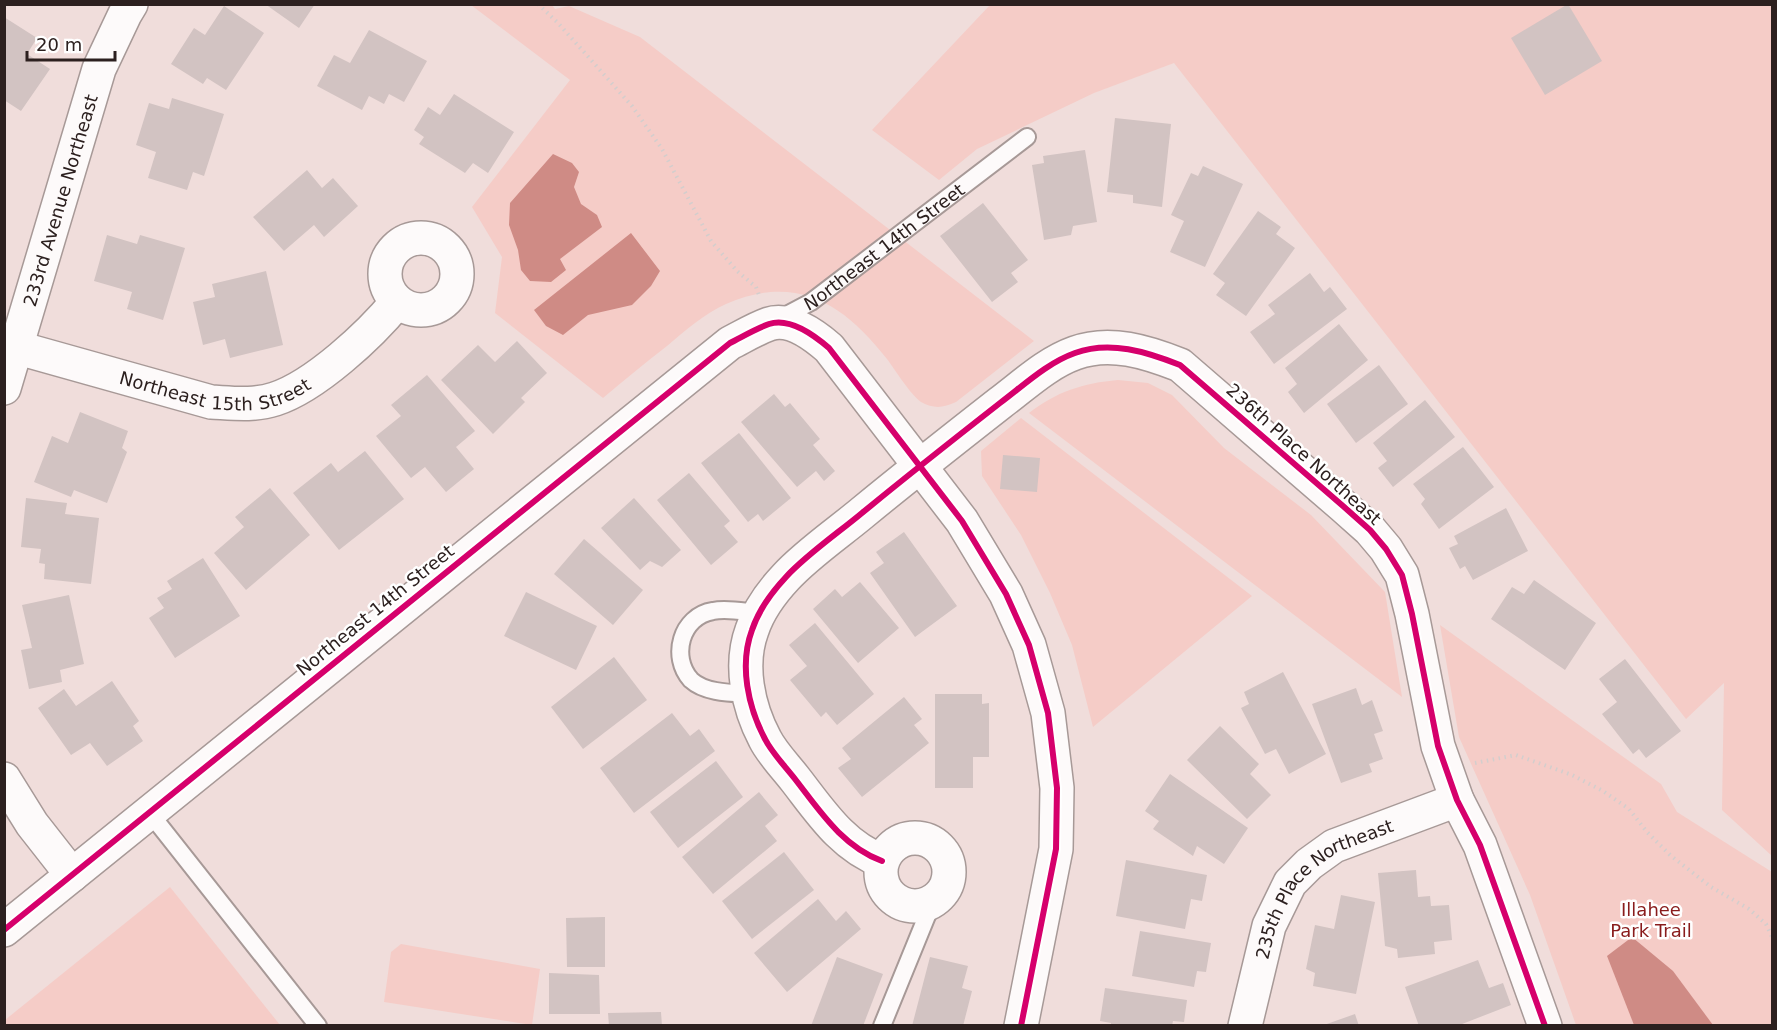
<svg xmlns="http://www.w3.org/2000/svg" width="1777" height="1030" viewBox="0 0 1777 1030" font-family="'DejaVu Sans',sans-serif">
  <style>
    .green { fill: #f5ccc7 }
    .water { fill: #cf8b85 }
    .building { fill: #d2c3c2 }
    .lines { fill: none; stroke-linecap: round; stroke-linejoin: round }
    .service-casing { stroke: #a79997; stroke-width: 20 }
    .minor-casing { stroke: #a79997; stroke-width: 36 }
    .path { stroke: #d3cecd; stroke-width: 4; stroke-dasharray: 1.5 4.5; stroke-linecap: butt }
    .service { stroke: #fdfafa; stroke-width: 16 }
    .minor { stroke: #fdfafa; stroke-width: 33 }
    .cycleway-casing { stroke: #fff; stroke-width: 10 }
    .cycleway { stroke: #d6006c; stroke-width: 6 }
    .labels { text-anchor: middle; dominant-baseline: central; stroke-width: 5; stroke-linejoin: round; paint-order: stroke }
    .street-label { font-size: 18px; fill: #2c201f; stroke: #fff }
    .park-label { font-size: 18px; fill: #891c1c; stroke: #fff }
  </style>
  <rect width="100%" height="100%" fill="#f0dddb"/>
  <g class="green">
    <path d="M471,5H552L555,9L569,6L640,37L1034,341L956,402C943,408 934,409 921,402C910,394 896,371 887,359C844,304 797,273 726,304C704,314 686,330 667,346C645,363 624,380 603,398L495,313L502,257L472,207L570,80Z"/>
    <path d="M990,5H1772V856L1722,810L1724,683L1686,719L1174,63L1094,93L977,149L939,180L872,130Z"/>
    <path d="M1118,380L1148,383L1172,395L1224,448L1311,515L1385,592L1402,697L1029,413C1056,392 1083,383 1118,380Z"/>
    <path d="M1021,418L1252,596L1093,727L1072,645L1050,593L1021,535L982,476L981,451Z"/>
    <path d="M1440,625L1661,784L1677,812L1772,872V1025H1576L1530,895L1459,737Z"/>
    <path d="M170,887L280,1025H5V1020Z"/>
    <path d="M401,944L540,969L532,1025L384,1002L391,952Z"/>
  </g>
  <g class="water">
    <path d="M553,154L572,163L579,172L574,187L581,204L597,215L602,227L560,259L566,270L551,282L530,281L521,270L518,250L509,225L510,203Z"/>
    <path d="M631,233L660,271L651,286L632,305L588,315L563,335L546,326L534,310Z"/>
    <path d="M1632,937L1673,971L1713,1025H1634L1607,956Z"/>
  </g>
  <g class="building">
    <path d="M265,4H315L299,28Z"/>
    <path d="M1568,4L1602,61L1545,95L1511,38Z"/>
    <path d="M224,6L264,33L226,90L207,78L203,84L171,64L194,28L205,35Z"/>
    <path d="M4,17L37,38L27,54L50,69L21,111L4,100Z"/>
    <path d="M369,30L427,61L404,102L389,94L384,104L369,96L362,110L317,86L334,55L350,63Z"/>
    <path d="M454,94L514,132L488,173L473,163L465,173L419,144L424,137L414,130L428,107L440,115Z"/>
    <path d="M172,98L224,114L204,176L193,172L187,190L148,178L156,152L136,145L149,103L169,109Z"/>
    <path d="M1115,118L1171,124L1162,207L1133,203V195L1107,192Z"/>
    <path d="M1085,150L1097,222L1073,226L1071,235L1044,240L1032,165L1044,163L1043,156Z"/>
    <path d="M1203,166L1243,184L1205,267L1170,252L1184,221L1171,215L1191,173L1198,176Z"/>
    <path d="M307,170L322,188L333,178L358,206L324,237L314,225L284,251L253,217Z"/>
    <path d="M983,203L1028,260L1011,273L1018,282L992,302L940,236Z"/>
    <path d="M1258,211L1281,227L1276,234L1295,248L1246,316L1216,295L1225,283L1213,274Z"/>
    <path d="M107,235L137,244L140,235L185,248L163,320L127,309L132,292L94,281Z"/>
    <path d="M266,271L283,345L230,358L225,339L203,345L193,302L215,297L212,284Z"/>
    <path d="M1310,273L1324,292L1330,287L1347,309L1274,364L1250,332L1275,314L1268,305Z"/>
    <path d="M1339,324L1368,360L1304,413L1288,392L1297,384L1285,368Z"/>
    <path d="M517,341L547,373L521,398L525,402L493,434L441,380L478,345L495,362Z"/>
    <path d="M1379,365L1408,404L1356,443L1327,404Z"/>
    <path d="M427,375L475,431L456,447L474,469L446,492L425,467L411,478L376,436L401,416L391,405Z"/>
    <path d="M774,394L785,407L790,403L820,439L813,445L835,471L824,481L816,471L797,487L741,422Z"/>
    <path d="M1425,400L1455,437L1393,487L1378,468L1387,461L1373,443Z"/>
    <path d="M80,412L128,431L122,448L127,452L107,503L74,490L71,497L34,482L52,436L68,443Z"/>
    <path d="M739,433L791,498L763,521L758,514L748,522L701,463Z"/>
    <path d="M1463,447L1494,487L1439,529L1421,504L1425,499L1413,484Z"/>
    <path d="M365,451L404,499L339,550L293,493L331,463L338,472Z"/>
    <path d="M1003,455L1040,458L1037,492L1000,489Z"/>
    <path d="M689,473L730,521L724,526L738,542L711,565L657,500Z"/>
    <path d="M270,488L310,535L246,590L214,553L244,527L235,517Z"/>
    <path d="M26,498L67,503L65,514L99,518L91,584L44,579L45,564L39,563L41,549L21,547Z"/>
    <path d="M634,498L681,550L662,567L650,561L640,570L601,528Z"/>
    <path d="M1506,508L1528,551L1473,580L1465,566L1460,569L1449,548L1458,544L1454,536Z"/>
    <path d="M904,532L957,606L915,637L870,573L884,563L876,552Z"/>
    <path d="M584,539L643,590L613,625L554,574Z"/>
    <path d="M203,558L240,616L175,658L149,618L164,608L157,598L172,589L167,581Z"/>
    <path d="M1534,580L1596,623L1565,670L1491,619L1512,587L1524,594Z"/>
    <path d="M860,582L899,628L858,663L813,609L835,589L842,597Z"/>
    <path d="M526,592L597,626L576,670L504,636Z"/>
    <path d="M69,595L84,664L60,670L62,682L29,689L21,650L32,648L22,605Z"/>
    <path d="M815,623L874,694L837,725L826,712L821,717L790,680L807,666L789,645Z"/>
    <path d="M614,657L647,700L583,749L551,707Z"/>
    <path d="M1625,659L1681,731L1646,758L1639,749L1633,754L1602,714L1617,702L1599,679Z"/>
    <path d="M1283,672L1326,754L1289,774L1276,749L1265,754L1241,708L1249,704L1244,692Z"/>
    <path d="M112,681L139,721L133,726L143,741L107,766L90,743L71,755L38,708L64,689L76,706Z"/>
    <path d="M1356,688L1362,705L1372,700L1383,731L1374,734L1383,759L1369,764L1372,772L1341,783L1312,704Z"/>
    <path d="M935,694H982V704L989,703V757H973V788H935Z"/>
    <path d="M904,697L922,719L914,725L929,743L862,797L838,768L851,759L842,748Z"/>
    <path d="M672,713L690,736L699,729L715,751L634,813L600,768Z"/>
    <path d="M1220,726L1259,764L1250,774L1271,795L1247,819L1187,760Z"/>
    <path d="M716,761L743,797L678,848L650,812Z"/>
    <path d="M1170,774L1248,828L1224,864L1197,846L1193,856L1153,829L1159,821L1145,811Z"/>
    <path d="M759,792L778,815L765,826L777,841L713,894L682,857Z"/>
    <path d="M784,852L814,890L752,939L722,901Z"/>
    <path d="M1126,860L1207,875L1202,901L1191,899L1185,929L1116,916Z"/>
    <path d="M1416,870L1418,897L1430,896L1431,906L1449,905L1452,940L1434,942L1435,954L1398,958L1397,949L1385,946L1378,873Z"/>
    <path d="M1341,895L1375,902L1356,994L1313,986L1315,973L1306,969L1315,925L1334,929Z"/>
    <path d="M818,899L836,921L846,911L861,929L787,992L754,953Z"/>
    <path d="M605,917V967H567L566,918Z"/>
    <path d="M1140,931L1211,943L1206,972L1197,971L1194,987L1132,976Z"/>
    <path d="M837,957L883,974L863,1026H811Z"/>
    <path d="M930,957L968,966L962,988L972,991L963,1026H912Z"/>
    <path d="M1478,960L1489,988L1503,983L1511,1005L1457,1026H1419L1405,987Z"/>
    <path d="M549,973L599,975L600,1014H549Z"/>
    <path d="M1105,988L1187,1000L1184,1022L1173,1021L1172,1026H1111V1023L1100,1021Z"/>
    <path d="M661,1012L662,1026H609L608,1013Z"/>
    <path d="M1355,1014L1359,1026H1324V1025Z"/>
  </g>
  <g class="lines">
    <g class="service-casing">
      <g id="service">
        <path id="s1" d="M777,320L811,302L1027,137"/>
        <path d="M749,694C731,693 705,693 691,680C670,657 681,616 713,611C727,608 745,612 759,613"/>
        <path d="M149,812L318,1026"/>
        <path d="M882,1026L933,901"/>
      </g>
    </g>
    <g class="minor-casing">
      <g id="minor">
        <circle cx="421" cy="274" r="36"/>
        <path id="s2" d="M4,344L211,402C232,403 254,406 275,399C315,386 370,335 397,302"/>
        <path id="s3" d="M4,388L99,69L125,14L131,4"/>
        <path d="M4,779L32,824L72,875"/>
        <circle cx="915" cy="872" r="34"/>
        <path d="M882,861C842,846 820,811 795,779C785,766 772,753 765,739C748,707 739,665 752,630C759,609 771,593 786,577C806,555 838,533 862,513C907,476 954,439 1000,403C1024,385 1047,363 1075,353C1110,340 1147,352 1180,365L1343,506L1370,530L1386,549L1402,575L1412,614L1438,746L1457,800L1480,845L1545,1026"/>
        <path d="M4,930L730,343C742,337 755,329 769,324C790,317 814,335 829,348L962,521L1006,594L1029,645L1048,713L1057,788L1056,849L1021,1026"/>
        <path id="s4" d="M1245,1026L1269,926L1290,883L1309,864L1334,846L1457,800"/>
      </g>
    </g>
    <g class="path">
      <path d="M538,4L558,23L632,106L662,149L711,241L737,271L756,287L759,295"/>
      <path d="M1475,763L1516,755L1572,775L1603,791L1629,809L1647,832L1670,855L1711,887L1749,909L1766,924L1772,937"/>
    </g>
    <use href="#service" class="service"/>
    <use href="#minor" class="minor"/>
    <g class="cycleway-casing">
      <g id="cycleway">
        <path d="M882,861C842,846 820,811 795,779C785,766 772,753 765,739C748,707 739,665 752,630C759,609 771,593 786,577C806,555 838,533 862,513C907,476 954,439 1000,403C1024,385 1047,363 1075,353C1110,340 1147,352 1180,365L1343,506L1370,530L1386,549L1402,575L1412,614L1438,746L1457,800L1480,845L1545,1026"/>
        <path d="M4,930L730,343C742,337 755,329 769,324C790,317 814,335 829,348L962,521L1006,594L1029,645L1048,713L1057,788L1056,849L1021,1026"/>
      </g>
    </g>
    <use href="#cycleway" class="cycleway"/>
  </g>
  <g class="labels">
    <g class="street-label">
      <text stroke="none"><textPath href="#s3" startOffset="196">233rd Avenue Northeast</textPath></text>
      <text stroke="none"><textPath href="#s1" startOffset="130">Northeast 14th Street</textPath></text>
      <text stroke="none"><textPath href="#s2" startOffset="219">Northeast 15th Street</textPath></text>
      <text transform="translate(1304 454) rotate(42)">236th Place Northeast</text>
      <text transform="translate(375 610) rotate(-39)">Northeast 14th Street</text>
      <text stroke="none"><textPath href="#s4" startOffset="170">235th Place Northeast</textPath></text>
    </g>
    <g class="park-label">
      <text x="1651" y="909">Illahee<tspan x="1651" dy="21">Park Trail</tspan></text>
    </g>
  </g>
  <rect width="1777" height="1030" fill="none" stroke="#2c201f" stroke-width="12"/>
  <path d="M27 51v9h88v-9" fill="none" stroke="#2c201f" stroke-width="3"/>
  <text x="36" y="51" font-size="18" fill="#2c201f" stroke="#ffffff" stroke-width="4.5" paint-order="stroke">20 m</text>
</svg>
